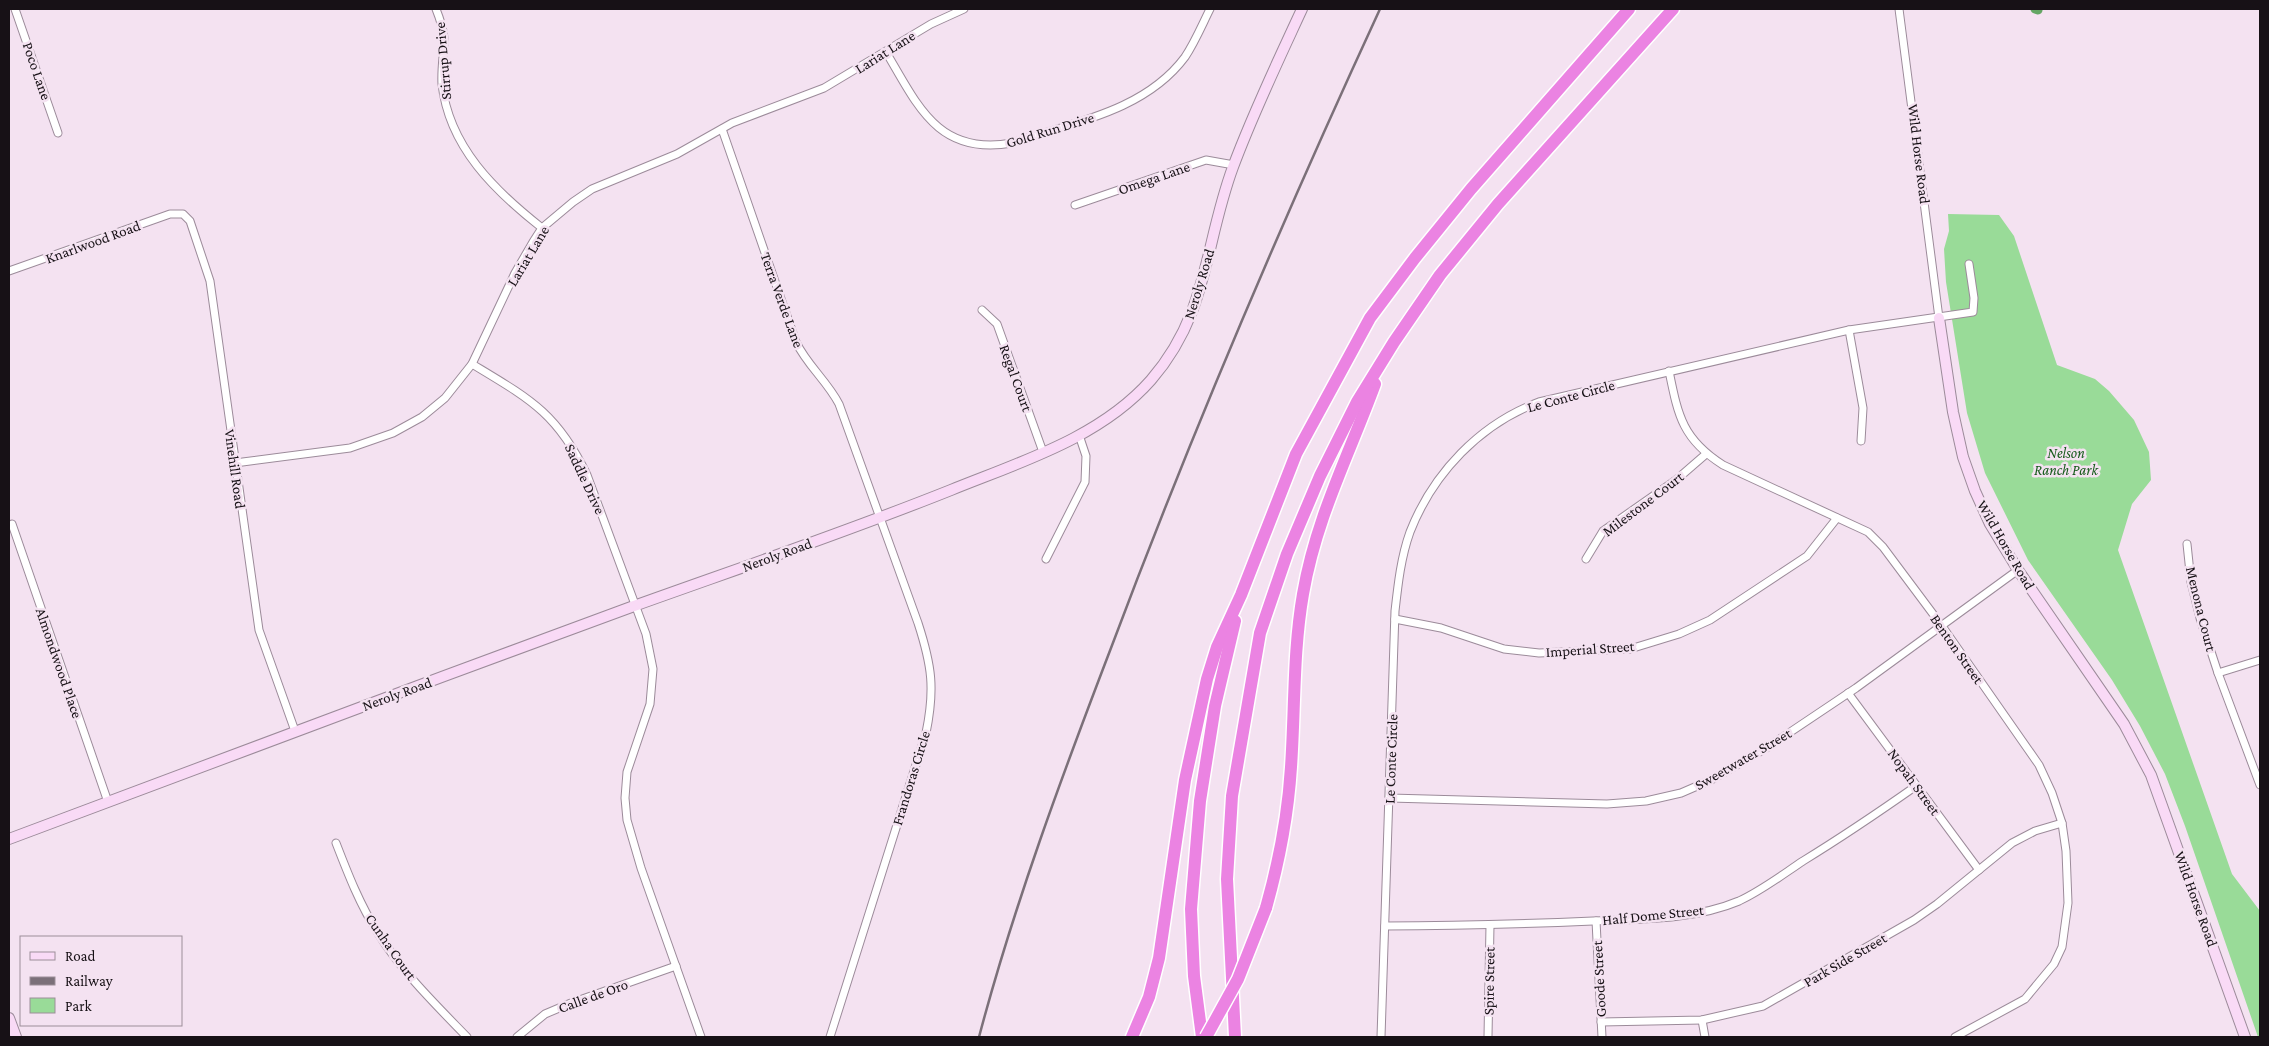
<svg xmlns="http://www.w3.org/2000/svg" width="2269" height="1046" viewBox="0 0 2269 1046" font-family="'Crimson Pro',serif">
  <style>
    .green { fill: #99db98 }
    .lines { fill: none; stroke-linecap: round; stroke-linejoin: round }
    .canal { stroke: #64a664; stroke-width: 9 }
    .street-casing { stroke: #9c8b9a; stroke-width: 9 }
    .secondary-casing { stroke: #9c8b9a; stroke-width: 12 }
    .highway-casing { stroke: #fff; stroke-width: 15 }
    .street { stroke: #fff; stroke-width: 7 }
    .secondary { stroke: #f9daf6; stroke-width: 10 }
    .highway { stroke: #eb83e2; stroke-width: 12 }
    .rail { stroke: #7b7079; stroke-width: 2.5 }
    .highway-bridge-casing { stroke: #fff; stroke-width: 15; stroke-linecap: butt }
    .highway-bridge { stroke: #eb83e2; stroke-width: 12 }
    .labels { text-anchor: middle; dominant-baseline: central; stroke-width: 5; stroke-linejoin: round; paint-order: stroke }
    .street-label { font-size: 15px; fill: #171116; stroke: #f4e2f1 }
    .park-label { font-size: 15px; font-style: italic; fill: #165b1b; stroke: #f4e2f1 }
  </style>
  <rect width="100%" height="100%" fill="#f4e2f1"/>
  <path class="green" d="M1948,214L1999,215L2014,236L2057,365L2095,379L2109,391L2134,420L2149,452L2151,480L2132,504L2118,550L2232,874L2260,911V1037H2258L2185,826L2165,774L2140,726L2112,680L2028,560L1985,473L1967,413L1946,282L1944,249L1949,231Z"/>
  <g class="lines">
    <path class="canal" d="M2035,9L2038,10"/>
    <g class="street-casing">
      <g id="street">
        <path d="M15,9L58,133"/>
        <path d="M436,9C440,19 443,28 444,38C444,54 441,69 442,84C449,147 495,191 542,228"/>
        <path d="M1899,9L1939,318"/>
        <path d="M886,52C918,106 938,156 1012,143C1072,123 1145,111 1185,57C1195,42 1202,25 1210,9"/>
        <path d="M722,129L796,342C807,365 827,381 839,404L918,623C932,666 935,689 926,733L830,1037"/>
        <path d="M1075,205L1206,160L1234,165"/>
        <path d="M9,271L170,214H183L190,221L210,281L259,630L295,731"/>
        <path d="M982,310L997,324L1043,452"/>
        <path d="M1849,330L1863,408L1861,441"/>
        <path d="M472,364C530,399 557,413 587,475L646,634L653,669L650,704L627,772L625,798L627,820L641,868L701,1037"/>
        <path d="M1669,371C1678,415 1682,439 1723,465L1868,532L1883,547L1942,626L2039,765L2052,793L2062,823L2066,851L2068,903L2062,947L2054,964L2025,999L1955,1037"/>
        <path d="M235,463L350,448L393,433L422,417L445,398L472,364L515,273L533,242L542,228L573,202L592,189L677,154L732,123L824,88L931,24L964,9"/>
        <path d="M12,524L108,802"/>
        <path d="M2187,544L2191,582L2200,618L2218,673L2260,785"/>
        <path d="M1046,559L1085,482L1086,456L1079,435"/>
        <path d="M1586,559L1603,531L1676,480L1706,454"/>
        <path d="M1395,619L1441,628L1504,649L1539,653L1630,649L1679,634L1710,620L1807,556L1837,518"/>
        <path d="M2218,673L2260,660"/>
        <path d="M1848,693L1979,870"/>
        <path d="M1390,798L1607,804L1646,801L1681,793L1711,780L1768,747L1856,688L2018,570"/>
        <path d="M336,843C348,874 360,905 378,933C402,972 435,1004 467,1037"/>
        <path d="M1596,921L1602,1037"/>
        <path d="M1385,926C1455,926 1524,924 1593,921C1641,919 1694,920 1739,901C1761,891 1782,875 1803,861C1842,837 1879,812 1916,786"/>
        <path d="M1702,1020L1705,1037"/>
        <path d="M1601,1022L1702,1020L1763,1006L1914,920L1937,904L2012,843L2035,831L2062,823"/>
        <path d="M517,1037L545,1014L571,1003L676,966"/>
        <path d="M1381,1037L1395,611C1398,584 1401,557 1410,532C1433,473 1480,424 1539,402L1849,330L1973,312L1974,298L1969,264"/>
        <path d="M1488,1037L1490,925"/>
      </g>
    </g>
    <g class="secondary-casing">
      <g id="secondary">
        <path d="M1939,318L1953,412L1963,457L1975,491L1990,524L2018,570L2124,724L2151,775L2245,1037"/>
        <path d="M9,839C217,762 425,682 634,606C740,568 846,532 951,490C1020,462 1100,438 1151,380C1209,313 1204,245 1233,167C1253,113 1278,61 1302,9"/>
        <path d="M9,1018L16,1037"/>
      </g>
    </g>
    <g class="highway-casing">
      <g id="highway">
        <path d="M1266,908C1279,862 1288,815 1291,767C1295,709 1293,651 1303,594C1316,518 1349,455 1375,384"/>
        <path d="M1132,1037L1149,997L1159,958L1185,780L1207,679L1217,647L1241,595L1296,454L1370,318L1415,258L1471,189L1629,9"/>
        <path d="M1202,1037L1194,976L1191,909L1200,801L1215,706L1235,621"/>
        <path d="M1235,1037L1227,879L1232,796L1260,633L1287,554L1320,476L1357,402L1394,342L1440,275L1498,204L1673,9"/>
      </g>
    </g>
    <use href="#street" class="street"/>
    <use href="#secondary" class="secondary"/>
    <use href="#highway" class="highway"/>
    <path class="rail" d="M979,1037C1014,905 1062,776 1111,648C1192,432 1283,219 1380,9"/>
    <g class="highway-bridge-casing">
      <path id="highway-bridge" d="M1206,1037L1238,979L1266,908"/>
    </g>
    <use href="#highway-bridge" class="highway-bridge"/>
  </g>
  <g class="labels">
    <g class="street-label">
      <text transform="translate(885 52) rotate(-32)">Lariat Lane</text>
      <text transform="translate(443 61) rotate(-95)">Stirrup Drive</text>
      <text transform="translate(37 71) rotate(71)">Poco Lane</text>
      <text transform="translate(1050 130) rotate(-17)">Gold Run Drive</text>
      <text transform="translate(1919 154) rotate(83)">Wild Horse Road</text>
      <text transform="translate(1154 178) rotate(-19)">Omega Lane</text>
      <text transform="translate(93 242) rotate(-20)">Knarlwood Road</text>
      <text transform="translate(528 256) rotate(-59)">Lariat Lane</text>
      <text transform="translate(1199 284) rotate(-73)">Neroly Road</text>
      <text transform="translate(782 300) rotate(70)">Terra Verde Lane</text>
      <text transform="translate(1016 378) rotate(70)">Regal Court</text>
      <text transform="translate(1571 396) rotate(-15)">Le Conte Circle</text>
      <text transform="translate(235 469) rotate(82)">Vinehill Road</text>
      <text transform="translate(585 479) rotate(65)">Saddle Drive</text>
      <text transform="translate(1643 504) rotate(-37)">Milestone Court</text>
      <text transform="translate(2006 545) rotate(60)">Wild Horse Road</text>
      <text transform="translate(777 555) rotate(-20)">Neroly Road</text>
      <text transform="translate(2201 609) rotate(76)">Menona Court</text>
      <text transform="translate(1590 649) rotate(-4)">Imperial Street</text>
      <text transform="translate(1957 649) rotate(55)">Benton Street</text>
      <text transform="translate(59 663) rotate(71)">Almondwood Place</text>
      <text transform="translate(397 694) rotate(-20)">Neroly Road</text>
      <text transform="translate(1391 759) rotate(-88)">Le Conte Circle</text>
      <text transform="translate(1743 759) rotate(-30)">Sweetwater Street</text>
      <text transform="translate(911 778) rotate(-73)">Frandoras Circle</text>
      <text transform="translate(1914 782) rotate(54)">Nopah Street</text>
      <text transform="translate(2196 899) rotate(70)">Wild Horse Road</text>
      <text transform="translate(1653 915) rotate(-6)">Half Dome Street</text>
      <text transform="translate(391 947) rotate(55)">Cunha Court</text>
      <text transform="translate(1845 960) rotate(-30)">Park Side Street</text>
      <text transform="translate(1599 979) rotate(-93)">Goode Street</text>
      <text transform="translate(1489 981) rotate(-89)">Spire Street</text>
      <text transform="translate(593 996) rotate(-20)">Calle de Oro</text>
    </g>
    <g class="park-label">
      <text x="2066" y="453">Nelson<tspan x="2066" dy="17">Ranch Park</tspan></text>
    </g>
  </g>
  <rect width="2269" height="1046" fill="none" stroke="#171116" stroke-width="20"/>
  <rect x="20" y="936" width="162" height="90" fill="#f4e2f1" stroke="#9c8e99"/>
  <rect x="30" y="952" width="25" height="8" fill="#f9daf6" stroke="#9c8e99"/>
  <text x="65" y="961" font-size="15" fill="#171116">Road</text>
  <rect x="30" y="977" width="25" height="8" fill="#7b7079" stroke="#9c8e99"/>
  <text x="65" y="986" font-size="15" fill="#171116">Railway</text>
  <rect x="30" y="998" width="25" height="15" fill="#99db98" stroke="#9c8e99"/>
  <text x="65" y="1011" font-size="15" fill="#171116">Park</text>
</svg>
